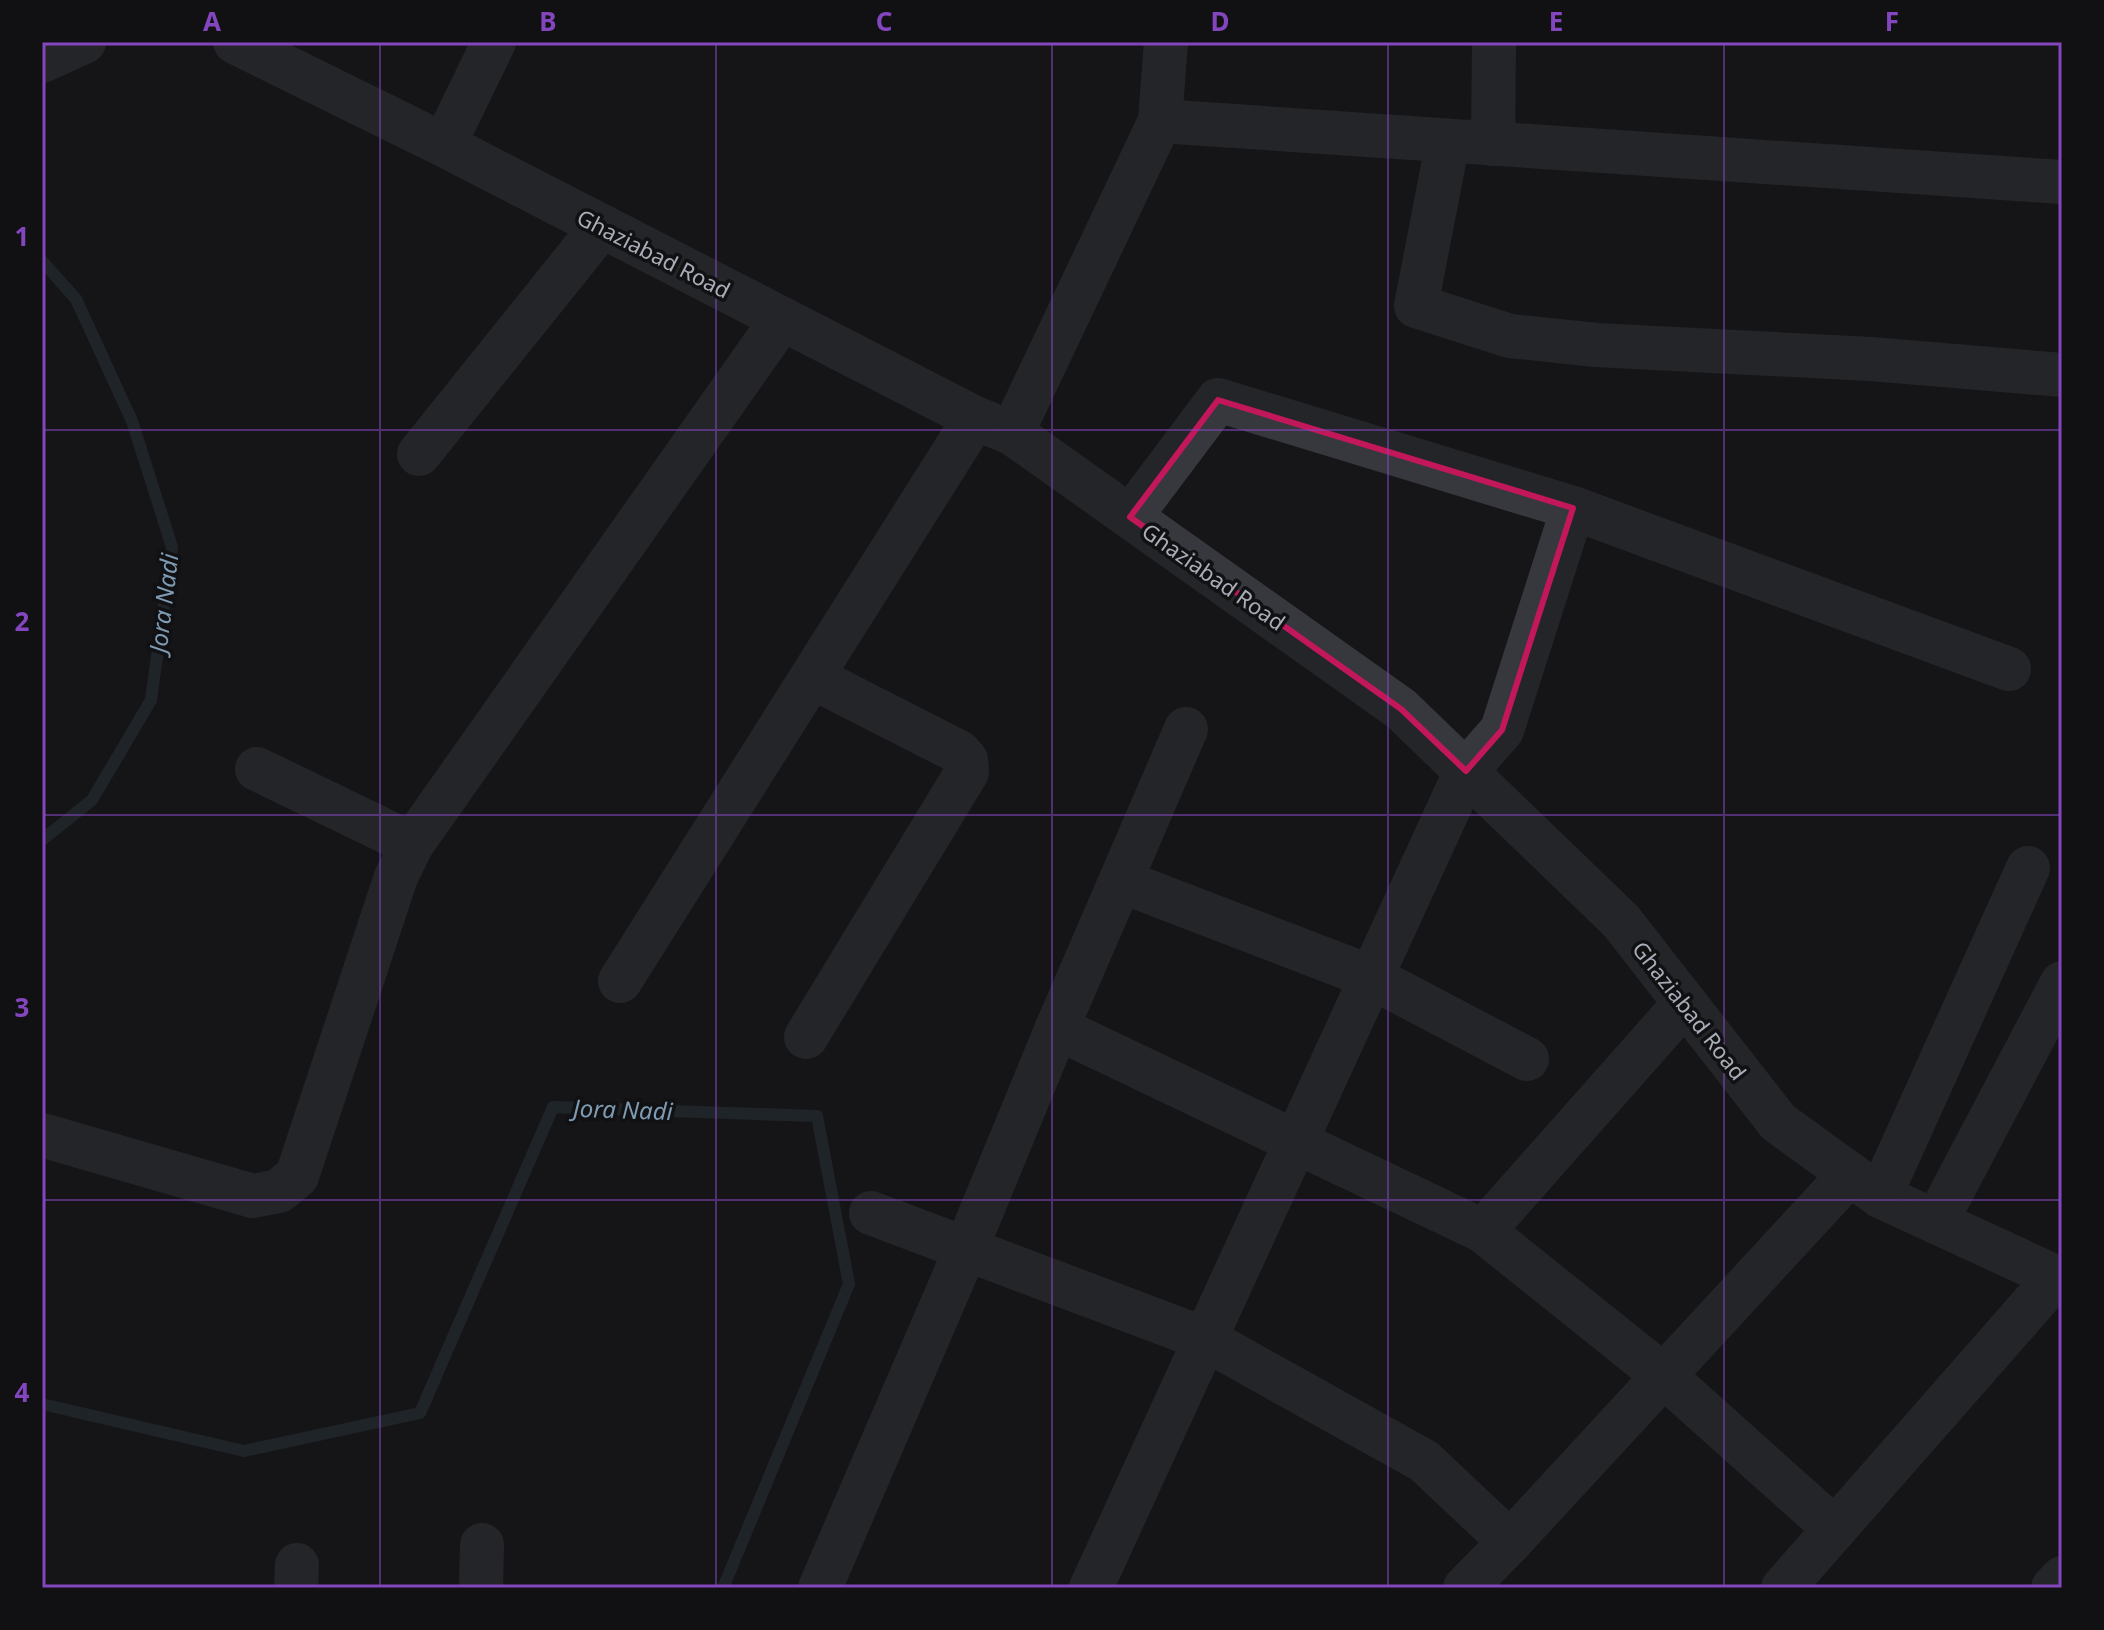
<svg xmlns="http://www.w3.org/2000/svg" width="2104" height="1630" viewBox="0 0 2104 1630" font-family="'Noto Sans',sans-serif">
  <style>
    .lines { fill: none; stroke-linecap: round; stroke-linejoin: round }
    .stream { stroke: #2c353c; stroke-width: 12 }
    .minor { stroke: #37383d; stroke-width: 44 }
    .marked { fill: none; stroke: #c2185b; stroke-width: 6; stroke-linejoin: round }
    .grid { fill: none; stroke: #8446be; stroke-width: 2; stroke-opacity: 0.55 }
    .labels { text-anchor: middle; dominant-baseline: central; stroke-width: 7; stroke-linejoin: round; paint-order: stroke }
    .street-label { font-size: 22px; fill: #a8adb8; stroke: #111113 }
    .water-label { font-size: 24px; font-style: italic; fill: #7f9bb3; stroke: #111113 }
    .neatline { fill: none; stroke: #8446be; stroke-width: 3 }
    .grid-label { font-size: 26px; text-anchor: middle; font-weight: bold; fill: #8446be }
  </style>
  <rect width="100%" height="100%" fill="#161618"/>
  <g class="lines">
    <g class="stream">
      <path d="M42,261L76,299L132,421L172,547L151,700L92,800L42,840"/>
      <path d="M42,1404L244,1451L420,1413L553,1107L817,1116L849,1284L723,1588"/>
    </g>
    <g class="minor">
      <path d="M235,42L444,145L975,418L1012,433L1401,709L1621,921L1778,1122L1880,1196L2062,1280"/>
      <path d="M42,61L84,42"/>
      <path d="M1160,121L1166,42"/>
      <path d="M1448,141L1416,306L1510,336L1596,345L1871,359L2062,375"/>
      <path d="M1493,144L1494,42"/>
      <path d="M444,145L494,42"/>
      <path d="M1012,433L1160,121L2062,182"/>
      <path d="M419,454L602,226"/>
      <path d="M1573,508L2009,669"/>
      <path d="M1186,729L1057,1028L1483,1231L1664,1376L1835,1529"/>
      <path d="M257,769L412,844"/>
      <path d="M1121,881L1371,977L1527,1059"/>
      <path d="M620,981L975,418"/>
      <path d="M806,1037L967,772L966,760L959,752L812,677"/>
      <path d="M42,1135L253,1196L279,1191L297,1176L396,877L412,844L782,319"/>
      <path d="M1880,1196L2028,868"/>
      <path d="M871,1213L1205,1339L1424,1461L1510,1542"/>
      <path d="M1936,1222L2062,983"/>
      <path d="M1483,1231L1685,1003"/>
      <path d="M296,1588L297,1565"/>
      <path d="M481,1588L482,1545"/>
      <path d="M820,1588L966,1249L1057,1028"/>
      <path d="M1091,1588L1466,771L1502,730L1573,508L1218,400L1130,517"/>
      <path d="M1465,1588L1510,1542L1850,1174"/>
      <path d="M1783,1588L2056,1277"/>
      <path d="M2053,1588L2062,1578"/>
    </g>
  </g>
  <path d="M0 0H2104V1630H0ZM1218,400L1573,508L1502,730L1466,771L1401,709L1130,517Z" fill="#161618" fill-opacity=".55" fill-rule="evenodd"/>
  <path class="marked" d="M1218,400L1573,508L1502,730L1466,771L1401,709L1130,517Z"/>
  <path class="grid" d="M380,42V1588M716,42V1588M1052,42V1588M1388,42V1588M1724,42V1588M42,430H2062M42,815H2062M42,1200H2062"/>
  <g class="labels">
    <g class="street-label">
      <text transform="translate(654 253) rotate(27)">Ghaziabad Road</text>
      <text transform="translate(1214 576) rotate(35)">Ghaziabad Road</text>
      <text transform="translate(1690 1010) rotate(52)">Ghaziabad Road</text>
    </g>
    <g class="water-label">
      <text transform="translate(163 603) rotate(-83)">Jora Nadi</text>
      <text transform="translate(623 1109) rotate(2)">Jora Nadi</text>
    </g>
  </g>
  <rect width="2104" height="1630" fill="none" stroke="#111113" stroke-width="88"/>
  <rect x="44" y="44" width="2016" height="1542" class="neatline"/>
  <g class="grid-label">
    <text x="212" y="31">A</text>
    <text x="548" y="31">B</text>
    <text x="884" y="31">C</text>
    <text x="1220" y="31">D</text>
    <text x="1556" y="31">E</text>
    <text x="1892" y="31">F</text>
    <text x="22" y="246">1</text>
    <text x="22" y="631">2</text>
    <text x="22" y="1017">3</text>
    <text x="22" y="1402">4</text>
  </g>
</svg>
